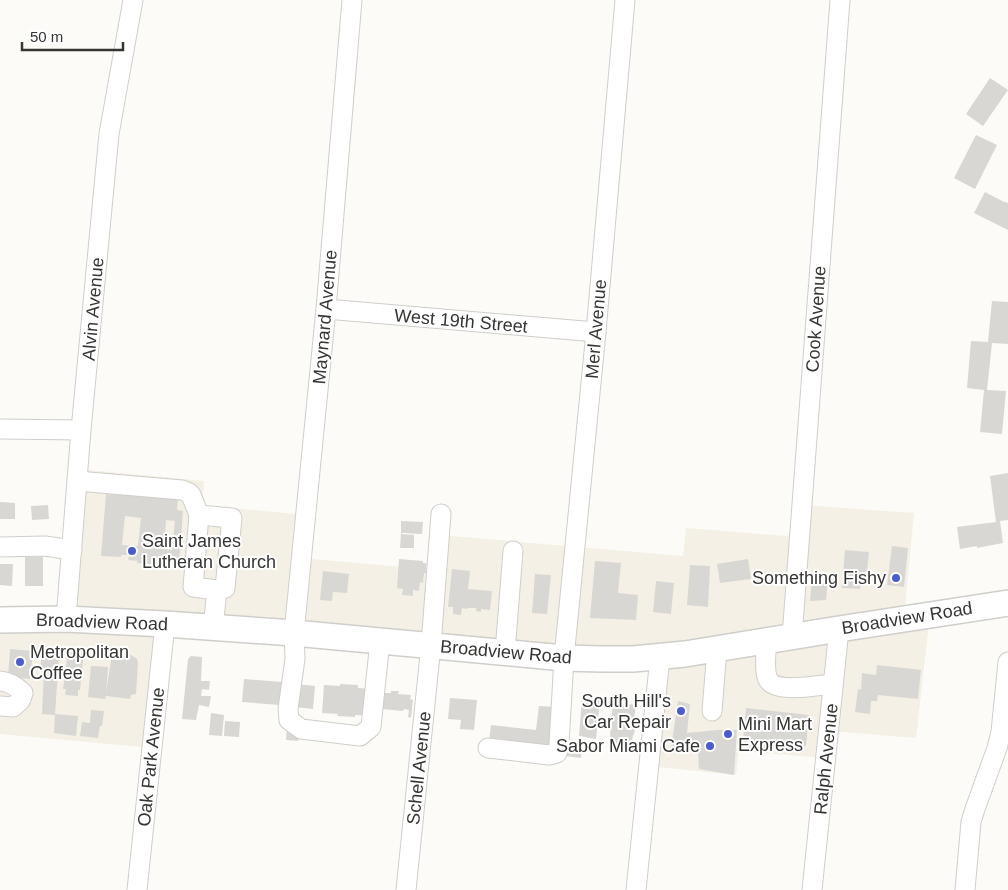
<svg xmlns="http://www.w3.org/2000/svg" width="1008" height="890" viewBox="0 0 1008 890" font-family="Arial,sans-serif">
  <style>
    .built { fill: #f4f0e5 }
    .building { fill: #d9d7d4; fill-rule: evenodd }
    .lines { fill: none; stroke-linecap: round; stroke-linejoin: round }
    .minor-casing { stroke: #cfceca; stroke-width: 21 }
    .major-casing { stroke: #cfceca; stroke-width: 28 }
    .minor { stroke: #fff; stroke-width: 19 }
    .major { stroke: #fff; stroke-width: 25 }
    .poi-dot { fill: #495cd0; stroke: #fff; stroke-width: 2 }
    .labels { text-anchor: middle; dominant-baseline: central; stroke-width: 4; stroke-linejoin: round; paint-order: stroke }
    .street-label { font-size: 18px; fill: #353533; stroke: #fff }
    .poi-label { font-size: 18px; fill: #353533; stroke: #fff; text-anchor: start }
  </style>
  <rect width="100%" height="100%" fill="#fcfbf7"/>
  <path class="built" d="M78,469L204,481L202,505L306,515L301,558L436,570L439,535L683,556L686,528L799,537L802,505L914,513L904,619L930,615L916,738L829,731L826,758L739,751L736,775L649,766L660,657L166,624L152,748L0,734V620L66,619Z"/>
  <g class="building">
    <path d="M990,78L1008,90L983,126L966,114Z"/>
    <path d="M976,135L997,145L975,189L954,178Z"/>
    <path d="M985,192L1004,202H1005L1008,203V230L974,213Z"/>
    <path d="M992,301L1008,302V344L992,343L987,390L1006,391L1002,434L980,432L984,390L967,388L971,341L988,342Z"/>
    <path d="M1008,473V520L1000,521L1003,543L982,547L977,548V546L960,549L957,527L996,522L990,476Z"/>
    <path d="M106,494L133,496V494L178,498L177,510L183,511L179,564L163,562L162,565L137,563L138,561L128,560L129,555H121V557L101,556ZM125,516L141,518L138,546L122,545ZM166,520L175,521L172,550L164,549Z"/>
    <path d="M0,502L15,503V519H0Z"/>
    <path d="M48,505L49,519L32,520L31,506Z"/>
    <path d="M401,521L423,522L422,534L401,533Z"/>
    <path d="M401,534L414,535V548H400Z"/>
    <path d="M892,546L908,548L904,587L887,585Z"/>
    <path d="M845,550L869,552L866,581H861L860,589L842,588Z"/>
    <rect x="25" y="557" width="18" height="29"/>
    <path d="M399,559L423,561V563H426V573H424L423,583L420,582L419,591L413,590V596L402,595L403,589L397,588Z"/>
    <path d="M748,559L751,579L720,583L717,564Z"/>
    <path d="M595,561L621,563L618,593L638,595L636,620L590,618Z"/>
    <path d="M0,564H13L12,586L0,585Z"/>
    <path d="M690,565L710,566L708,607L687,605Z"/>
    <path d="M452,569L470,571L468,589L492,591L490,610L481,609V612L476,611V608H468L467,609L462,608L461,615L453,614V607H448Z"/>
    <path d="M323,571L349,574L347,593L333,592L332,601L320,600Z"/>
    <path d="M814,572L822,573V576L828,577L826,600L810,601L812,576H813Z"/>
    <path d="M535,574L551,575L547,614L532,613Z"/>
    <path d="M656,581L674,583L671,614L653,612Z"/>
    <path d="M10,649L33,651L30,679L8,677Z"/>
    <path d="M68,652H84L80,690H78V696L65,695L66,689H63Z"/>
    <path d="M42,653L59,655L55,715L42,714L44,670H40Z"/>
    <path d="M128,653L137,659L138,663L136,694L131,695L130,699L106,696L105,699L88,697L91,666L108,667L106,693L112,654Z"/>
    <path d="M191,656L202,657L201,681H210L209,690L202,689L201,696H211L209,707L199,705L196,720L182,719L188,659Z"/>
    <path d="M877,665L921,670L918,699L878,695L877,701H871L870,714L855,712L858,689L861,690L862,673L876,675Z"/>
    <path d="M244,679L282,682L280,705L242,702Z"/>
    <path d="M296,684L315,686L313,709L294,707Z"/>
    <path d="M340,684L358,685V688L373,689L371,716L355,715V717L337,716L338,714L322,713L324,685L340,686Z"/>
    <path d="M391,691H399L398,694L411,695L410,699L413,700L411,718L408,717L409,710L404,709L403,711L382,709L384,693H391Z"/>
    <path d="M450,698L477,700L474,730L460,729L461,720L448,719Z"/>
    <path d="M582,699L600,701L596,739L579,736Z"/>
    <path d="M678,701L690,704L687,733L717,730H737L734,775L699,769L698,752L671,748Z"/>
    <path d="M613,702L636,705L634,720H636L634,735H633L631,749L609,748Z"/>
    <path d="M539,706L556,707L550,748L489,741L491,725L536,730Z"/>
    <path d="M746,708L809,715L806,746L768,742L767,752L742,750Z"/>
    <path d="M91,710L104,711L102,726H100L98,738L80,736L82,722L90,723Z"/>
    <path d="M211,713L224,715L222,736L209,735Z"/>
    <path d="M55,714L78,716L76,736L54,733Z"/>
    <path d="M225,721L240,722L239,737L224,736Z"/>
    <path d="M287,727L299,729L298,741L286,740Z"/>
    <path d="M567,743L582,745L581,758L566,756Z"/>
  </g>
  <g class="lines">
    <g class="minor-casing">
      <g id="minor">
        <path d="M352,0L326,309L294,633L295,659L288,709L289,720L301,729L360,736L371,727L380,641"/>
        <path d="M326,309L596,332"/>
        <path d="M0,429L81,430"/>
        <path d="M77,481L182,490L189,493L191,495L199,515L193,587L217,590"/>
        <path d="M199,515L232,518L225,588L217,590L213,628"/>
        <path d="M0,547L45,546L72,550"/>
        <path d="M66,619L81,430L109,134L133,0"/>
        <path d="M792,637L840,0"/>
        <path d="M767,641C766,652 764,666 767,677C772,695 818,685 833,684"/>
        <path d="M505,652L513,551"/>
        <path d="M0,681C10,682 16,686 23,693L20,701L13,707L0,706"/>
        <path d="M712,711L717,649"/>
        <path d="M488,748L549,755L557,753L559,744L564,658L596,332L625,0"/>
        <path d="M137,890L165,624"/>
        <path d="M406,890L431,645L441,514"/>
        <path d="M636,890L660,657"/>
        <path d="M812,890L839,629"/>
        <path d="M965,890L971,822L975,809L997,748L1001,732L1008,662"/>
      </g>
    </g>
    <g class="major-casing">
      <path id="major" d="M0,620L66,619L165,624L294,633L564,658L601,659H633L685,654L839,629L1008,603"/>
    </g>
    <use href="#minor" class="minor"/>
    <use href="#major" class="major"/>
  </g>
  <g class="poi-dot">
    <circle cx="132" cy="551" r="5"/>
    <circle cx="896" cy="578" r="5"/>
    <circle cx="20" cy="662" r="5"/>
    <circle cx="681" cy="711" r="5"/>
    <circle cx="728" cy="734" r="5"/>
    <circle cx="710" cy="746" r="5"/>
  </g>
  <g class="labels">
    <g class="street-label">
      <text transform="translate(93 309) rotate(-85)">Alvin Avenue</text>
      <text transform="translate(325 317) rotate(-85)">Maynard Avenue</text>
      <text transform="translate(816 319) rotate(-86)">Cook Avenue</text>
      <text transform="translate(461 321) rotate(5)">West 19th Street</text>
      <text transform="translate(596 329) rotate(-85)">Merl Avenue</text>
      <text transform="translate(907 618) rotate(-9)">Broadview Road</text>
      <text transform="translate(102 622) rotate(2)">Broadview Road</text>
      <text transform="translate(506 652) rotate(5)">Broadview Road</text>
      <text transform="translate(151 757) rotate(-84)">Oak Park Avenue</text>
      <text transform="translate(826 759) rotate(-84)">Ralph Avenue</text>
      <text transform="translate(419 768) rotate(-84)">Schell Avenue</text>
    </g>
    <g class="poi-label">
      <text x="142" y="541">Saint James<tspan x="142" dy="21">Lutheran Church</tspan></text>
      <text x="886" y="578" text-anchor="end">Something Fishy</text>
      <text x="30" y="652">Metropolitan<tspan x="30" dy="21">Coffee</tspan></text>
      <text x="671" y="701" text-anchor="end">South Hill's<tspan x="671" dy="21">Car Repair</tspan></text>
      <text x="738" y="724">Mini Mart<tspan x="738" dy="21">Express</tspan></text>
      <text x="700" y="746" text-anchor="end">Sabor Miami Cafe</text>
    </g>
  </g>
  <path d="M22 42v8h101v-8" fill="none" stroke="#353533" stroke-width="2.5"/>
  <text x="30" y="42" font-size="15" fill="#353533" stroke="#ffffff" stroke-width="4" paint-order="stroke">50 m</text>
</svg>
